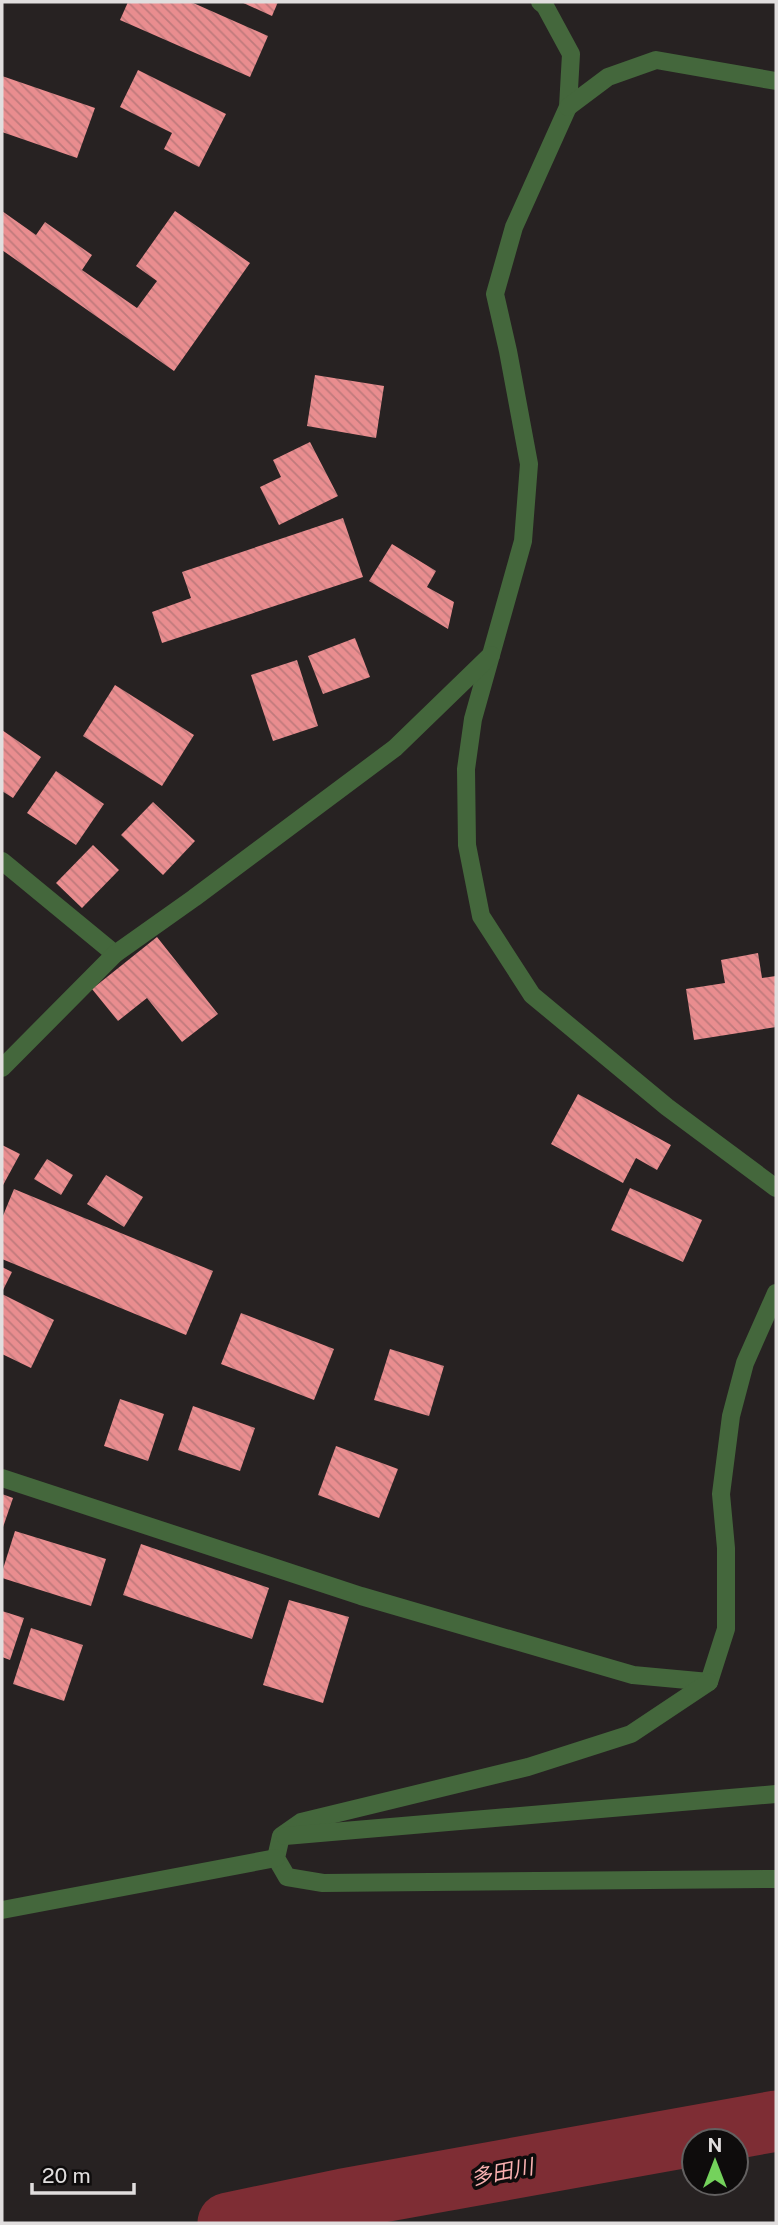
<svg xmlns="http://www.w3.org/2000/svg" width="778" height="2225" viewBox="0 0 778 2225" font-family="'Public Sans','Noto Sans JP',sans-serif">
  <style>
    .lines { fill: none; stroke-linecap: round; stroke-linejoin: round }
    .river { stroke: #7e2d34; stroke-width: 61 }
    .building { fill: url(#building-back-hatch) }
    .street { stroke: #44673c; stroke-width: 18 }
    .labels { text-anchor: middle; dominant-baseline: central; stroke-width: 7; stroke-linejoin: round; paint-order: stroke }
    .water-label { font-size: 21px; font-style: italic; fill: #f9b1b1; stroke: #0e0c0c }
  </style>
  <defs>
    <pattern id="building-back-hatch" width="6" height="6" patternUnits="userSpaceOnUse" patternTransform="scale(1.75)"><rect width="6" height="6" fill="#e98d8f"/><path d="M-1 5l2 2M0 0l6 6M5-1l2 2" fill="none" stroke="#c07a7c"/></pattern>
  </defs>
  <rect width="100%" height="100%" fill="#272222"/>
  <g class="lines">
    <path class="river" d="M228,2223L343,2199L776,2121"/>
  </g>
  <g class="building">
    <path d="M128,2H191L268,36L250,77L120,20Z"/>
    <path d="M241,2H278L272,16Z"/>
    <path d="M138,70L226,114L199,167L164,149L172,133L120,107Z"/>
    <path d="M2,76L95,108L77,158L2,132Z"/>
    <path d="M2,211L36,235L45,222L92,255L82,270L137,308L157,281L136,266L175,211L250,263L174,371L2,250Z"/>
    <path d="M315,375L384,386L376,438L307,426Z"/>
    <path d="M310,442L338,496L279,525L260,487L281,477L273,460Z"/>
    <path d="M343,518L363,577L162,643L152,612L191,598L182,572Z"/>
    <path d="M392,544L436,571L427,587L454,602L448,629L369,581Z"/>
    <path d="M355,638L370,677L323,694L308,656Z"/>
    <path d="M297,660L318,726L273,741L251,675Z"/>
    <path d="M115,685L194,735L162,786L83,736Z"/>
    <path d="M2,730L41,757L13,798L2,791Z"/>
    <path d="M56,771L104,804L76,845L27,813Z"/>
    <path d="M153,802L195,841L163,875L121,835Z"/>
    <path d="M93,845L119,870L82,908L56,883Z"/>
    <path d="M157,937L218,1014L182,1042L147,998L118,1021L92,989Z"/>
    <path d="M758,953L762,978L776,976V1027L694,1040L686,989L725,983L721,960Z"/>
    <path d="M578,1094L671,1145L657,1170L636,1158L623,1183L551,1144Z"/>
    <path d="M2,1145L20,1154L2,1187Z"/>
    <path d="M47,1159L73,1175L61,1195L34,1179Z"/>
    <path d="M106,1175L143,1197L124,1227L87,1204Z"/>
    <path d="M630,1188L702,1220L683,1262L611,1230Z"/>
    <path d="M14,1189L213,1271L186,1335L2,1259V1218Z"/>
    <path d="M2,1267L12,1272L2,1292Z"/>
    <path d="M2,1294L54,1320L31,1368L2,1354Z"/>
    <path d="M241,1313L334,1349L314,1400L221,1364Z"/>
    <path d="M390,1349L444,1366L429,1416L374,1400Z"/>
    <path d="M120,1399L164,1414L148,1461L104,1446Z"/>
    <path d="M193,1406L255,1428L240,1471L178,1450Z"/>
    <path d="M336,1446L398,1469L379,1518L318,1495Z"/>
    <path d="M2,1494L13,1498L2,1530Z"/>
    <path d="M15,1531L106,1559L91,1606L2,1578V1572Z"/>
    <path d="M141,1544L269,1588L252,1639L123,1595Z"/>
    <path d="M289,1600L349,1617L323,1703L263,1685Z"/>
    <path d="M2,1611L24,1618L10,1660L2,1657Z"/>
    <path d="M31,1628L83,1645L64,1701L13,1684Z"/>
  </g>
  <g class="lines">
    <g class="street">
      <path d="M540,2L545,6L571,54L568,107L514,227L495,294L508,351L529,464L523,541L473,719L466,769L467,845L481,916L532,995L667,1107L776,1188"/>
      <path d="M568,107L608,77L656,60L776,81"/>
      <path d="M2,861L115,954"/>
      <path d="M2,1068L115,954L194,898L395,748L491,655"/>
      <path d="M2,1478L361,1596L633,1675L709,1682L726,1629V1548L721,1494L731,1416L745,1363L776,1293"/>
      <path d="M709,1682L631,1734L528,1767L301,1822L281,1836L276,1858L287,1877L323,1883L776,1879"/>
      <path d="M285,1836L776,1794"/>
      <path d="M2,1910L276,1858"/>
    </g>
  </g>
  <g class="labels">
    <g class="water-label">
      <text transform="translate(502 2172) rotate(-11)">多田川</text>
    </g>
  </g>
  <rect width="778" height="2225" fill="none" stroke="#e1dede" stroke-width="7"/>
  <g transform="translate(715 2162)"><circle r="33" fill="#0e0c0c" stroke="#626060" stroke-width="2"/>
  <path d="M0-5L12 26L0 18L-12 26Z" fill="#74d25c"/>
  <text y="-10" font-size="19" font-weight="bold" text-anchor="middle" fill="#e1dede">N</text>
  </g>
  <path d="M32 2183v10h102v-10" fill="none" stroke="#e1dede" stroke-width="3.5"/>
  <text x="42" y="2183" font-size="21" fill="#e1dede" stroke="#0e0c0c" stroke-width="5" paint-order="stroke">20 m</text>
</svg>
